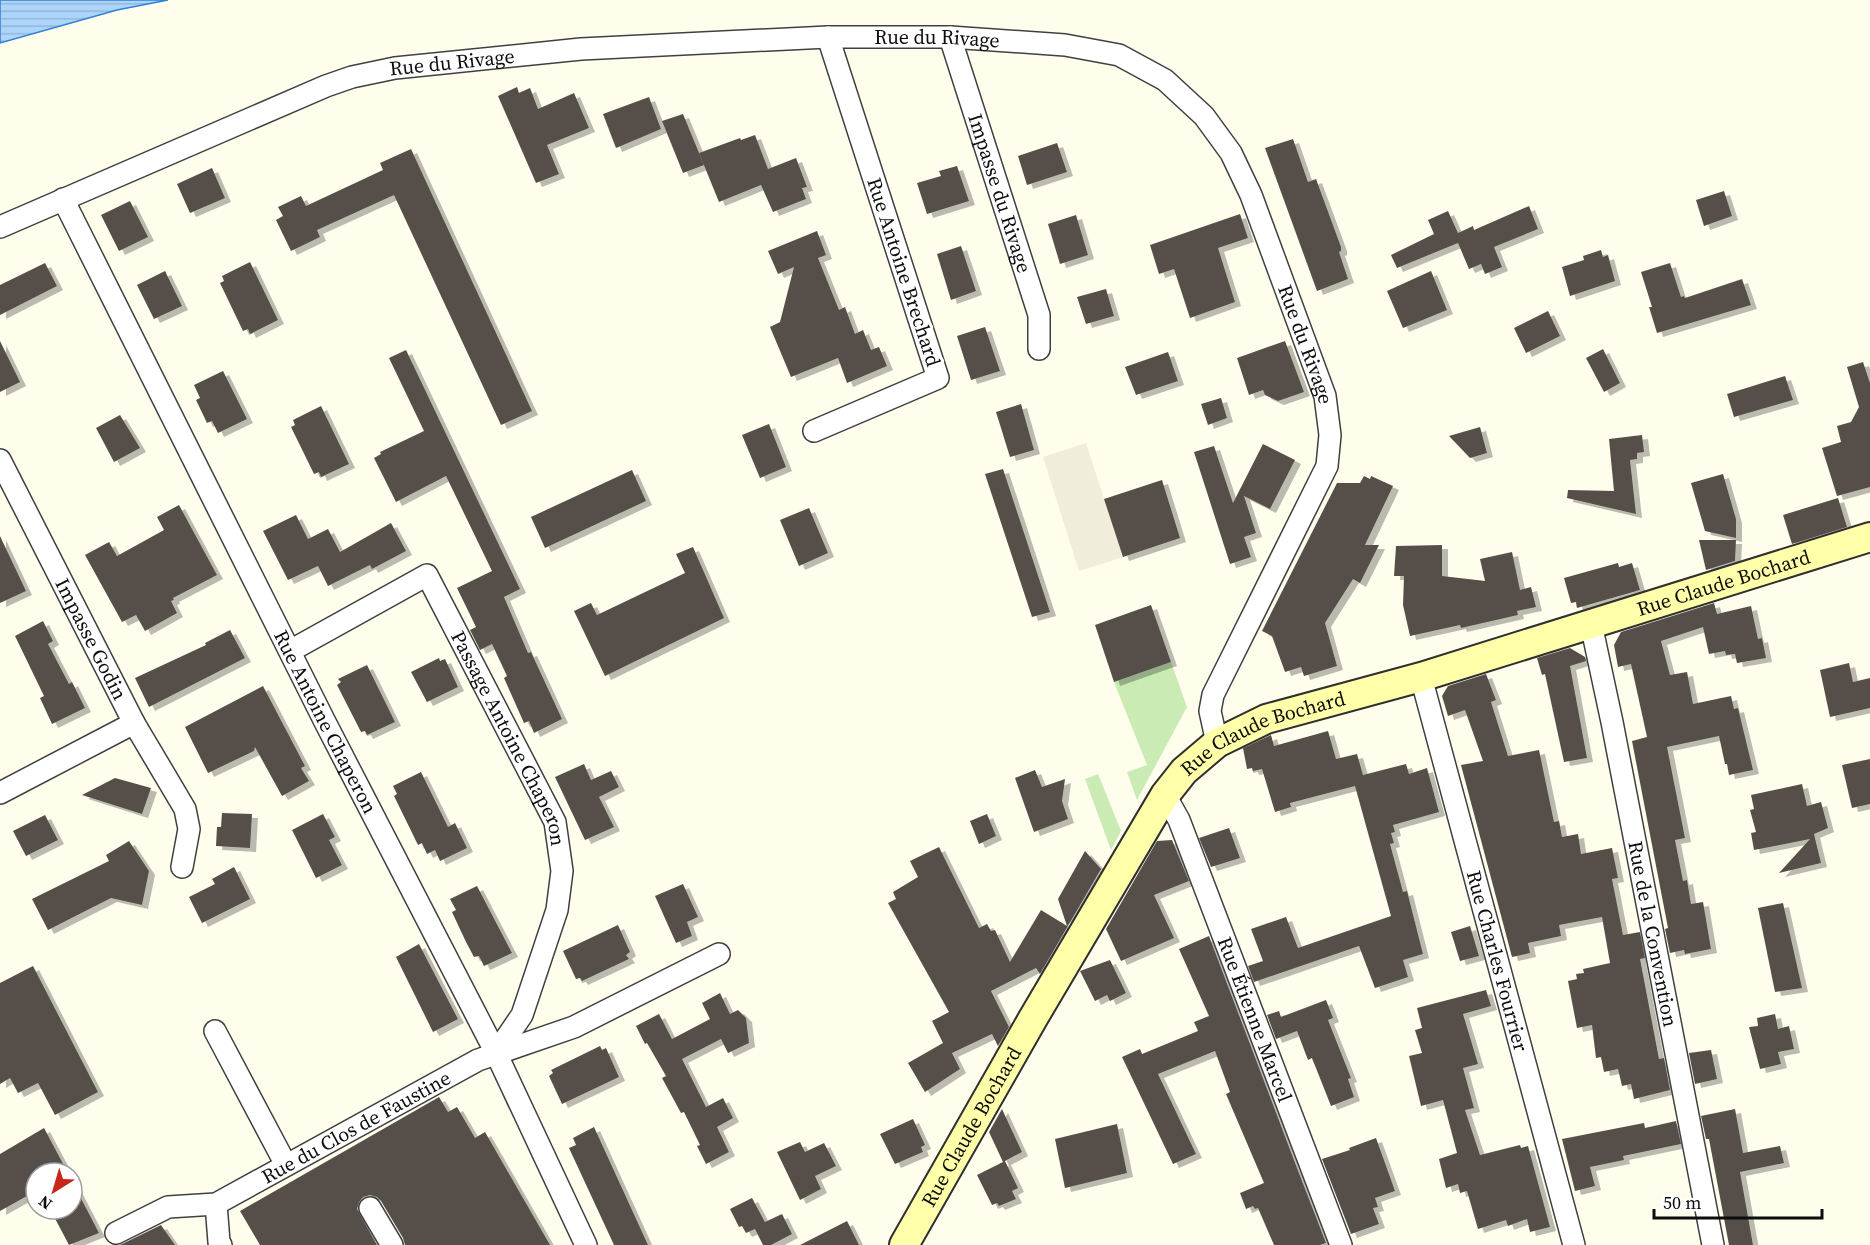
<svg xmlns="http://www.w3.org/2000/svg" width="1870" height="1245" viewBox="0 0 1870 1245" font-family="'Source Serif 4',serif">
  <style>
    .grass { fill: #caecb4 }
    .plaza { fill: #f0eddb }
    .water { fill: url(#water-rules); stroke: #2f80d7; stroke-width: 1.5 }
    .building { fill: #575049; filter: url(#shadow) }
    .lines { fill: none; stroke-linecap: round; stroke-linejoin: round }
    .minor-casing { stroke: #404040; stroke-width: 24 }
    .secondary-casing { stroke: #2f2f2f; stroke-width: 32 }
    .minor { stroke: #fff; stroke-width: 21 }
    .secondary { stroke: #feffa8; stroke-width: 28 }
    .labels { text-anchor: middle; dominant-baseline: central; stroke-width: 6; stroke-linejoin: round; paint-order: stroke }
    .street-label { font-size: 20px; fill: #0d0d0d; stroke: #fff }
  </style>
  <defs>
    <pattern id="water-rules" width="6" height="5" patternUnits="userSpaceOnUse" patternTransform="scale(1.5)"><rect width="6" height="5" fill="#add5fb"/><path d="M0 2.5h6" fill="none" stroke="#94b6d6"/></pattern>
    <filter id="shadow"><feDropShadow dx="6" dy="4" stdDeviation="0" flood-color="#0004"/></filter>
  </defs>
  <rect width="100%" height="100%" fill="#fffeed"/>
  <g class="grass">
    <path d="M1171,662L1187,707L1137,800L1127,772L1147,765L1114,682Z"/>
    <path d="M1098,774L1121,831L1111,850L1085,779Z"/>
  </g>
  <path class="plaza" d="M1086,443L1123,557L1079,571L1043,457Z"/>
  <path class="water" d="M0,0H168L117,10L0,43Z"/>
  <g class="building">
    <path d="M517,87L519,93L530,88L538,109L574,93L589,128L547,145L559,174L536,183L498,96Z"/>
    <path d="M649,97L661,129L616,148L603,114Z"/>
    <path d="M683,114L704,165L683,173L662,121Z"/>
    <path d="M755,135L768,169L796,158L807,187L802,188L806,199L773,212L761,185L719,202L699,153L740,138L741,140Z"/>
    <path d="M1293,139L1308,182L1316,179L1341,247V251L1339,252L1348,279L1317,291L1265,148Z"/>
    <path d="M1057,143L1067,172L1027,185L1018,156Z"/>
    <path d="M411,149L532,411L501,425L394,195L317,230L320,237L291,251L276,220L283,216L278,207L301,196L306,206L383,170L380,163Z"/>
    <path d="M957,166L969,201L927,214L917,183L941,176L939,171Z"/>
    <path d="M212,168L225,198L190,213L177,184Z"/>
    <path d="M1724,191L1732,216L1704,226L1696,200Z"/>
    <path d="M130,201L148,237L119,251L101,215Z"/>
    <path d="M1529,206L1538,229L1494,247L1502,267L1485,274L1481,264L1469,269L1458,243L1397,268L1391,255L1434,234L1428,220L1448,211L1458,233L1473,226L1474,230Z"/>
    <path d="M1240,214L1248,238L1218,248L1235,302L1190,318L1174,269L1159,274L1150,245Z"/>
    <path d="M1076,215L1088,255L1060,264L1048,224Z"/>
    <path d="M817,231L826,255L818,258L839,310L845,307L855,334L863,330L871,350L879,347L887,366L847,383L838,358L791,377L770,327L780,322L794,267L778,274L768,251Z"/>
    <path d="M961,246L976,291L951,300L937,254Z"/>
    <path d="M1601,250L1603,257L1608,255L1615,281L1570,296L1562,267L1584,260L1583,256Z"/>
    <path d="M250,262L278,320L250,334L248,329L243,331L220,283L224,281L222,276Z"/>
    <path d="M45,263L57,286L0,315V285Z"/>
    <path d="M1670,263L1681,297L1684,296L1685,298L1742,279L1751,305L1657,333L1649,307H1652L1641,272Z"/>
    <path d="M165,271L182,306L154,319L137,285Z"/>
    <path d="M1431,271L1447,310L1403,328L1387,291Z"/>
    <path d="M1106,289L1114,316L1086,324L1077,297Z"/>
    <path d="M1548,311L1560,336L1526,353L1514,328Z"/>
    <path d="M985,327L1000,371L971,380L957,336Z"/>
    <path d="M0,341L20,382L0,392Z"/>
    <path d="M1285,341L1304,392L1278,401L1265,395L1263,390L1249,395L1237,358Z"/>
    <path d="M1603,349L1620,383L1604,392L1586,358Z"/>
    <path d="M406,350L520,589L504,597L528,653L531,652L562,719L534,733L529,721L524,723L504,678L507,676L492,644L480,650L470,630L476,627L457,588L492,571L446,476L396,502L374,458L381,454L380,452L424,431L389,358Z"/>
    <path d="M1168,352L1178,381L1136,395L1125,367Z"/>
    <path d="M1863,362L1870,383V487L1837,496L1822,448L1841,442L1837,426L1851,422L1859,407L1847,367Z"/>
    <path d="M223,371L247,419L218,433L212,421L207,423L196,400L200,398L194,385Z"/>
    <path d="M1785,376L1793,400L1734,417L1727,394Z"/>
    <path d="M1221,398L1227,418L1208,425L1201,404Z"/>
    <path d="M1021,404L1034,450L1010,457L996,412Z"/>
    <path d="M321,406L349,464L321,477L319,472L314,474L291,427L295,425L293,420Z"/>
    <path d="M120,415L140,448L114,462L96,428Z"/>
    <path d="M769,424L786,467L760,478L742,435Z"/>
    <path d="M1480,427L1487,453L1470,458L1449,436Z"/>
    <path d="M1642,435L1644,452L1637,453V459L1630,460L1636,514L1567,498L1568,490L1614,491L1609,439Z"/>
    <path d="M1263,444L1295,460L1270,509L1244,496L1256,533L1244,537L1251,557L1230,564L1194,452L1214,446L1233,503Z"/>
    <path d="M1003,469L1050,612L1032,617L985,474Z"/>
    <path d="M632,470L646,501L545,548L531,517Z"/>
    <path d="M1723,474L1736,519V538L1705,531L1691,483Z"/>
    <path d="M1364,476L1370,479L1371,476L1393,486L1365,545H1379L1360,583L1353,579L1325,623L1337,666L1304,676L1301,667L1285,672L1272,636L1262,631L1337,483H1360Z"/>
    <path d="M1162,480L1180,538L1123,557L1104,499Z"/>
    <path d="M1838,498L1847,527L1792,544L1783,515Z"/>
    <path d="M179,505L217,575L173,598L174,600L171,601L177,613L145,631L136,615L122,622L85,555L109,542L117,556L164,530L157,517Z"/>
    <path d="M809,508L828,553L799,566L780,520Z"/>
    <path d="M296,515L308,539L328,529L340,552L391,523L406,551L372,569L370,565L328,586L318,566L288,580L263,531Z"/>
    <path d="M0,536L26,591L0,603Z"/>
    <path d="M1699,540H1736L1735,561L1706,570Z"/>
    <path d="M1442,545V576L1485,581L1480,559L1512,552L1520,590L1531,587L1536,607L1517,611L1518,615L1461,628L1460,625L1410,636L1403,605L1404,576H1394L1396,546Z"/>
    <path d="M693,547L724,618L605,676L574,611L591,603L597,615L685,573L676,554Z"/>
    <path d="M1618,563L1619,567L1632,563L1640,590L1577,608L1576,602L1571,603L1564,578Z"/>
    <path d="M1714,603L1717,614L1751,606L1758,639L1762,638L1766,658L1737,663L1735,654L1726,655L1725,651L1709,654L1703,627L1661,641L1670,675L1687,672L1693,704L1731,696L1734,709L1738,708L1753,770L1729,775L1727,764H1725L1719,736L1667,747L1685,838L1675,840L1683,881L1687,880L1691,904L1703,902L1711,949L1685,954L1684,950L1670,953L1665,929L1668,928L1632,741L1647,737L1631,664L1618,667L1614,645L1621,632Z"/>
    <path d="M1151,605L1171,662L1114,682L1095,625Z"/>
    <path d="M43,621L53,641L48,644L69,684L72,682L85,708L52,724L40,698L44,696L15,636Z"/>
    <path d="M230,630L245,658L149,707L135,678L206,645L205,643Z"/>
    <path d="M1570,648L1585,657L1586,661L1570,666L1587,758L1564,762L1545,674L1542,675L1537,658Z"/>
    <path d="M439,658L440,661L445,659L458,687L427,702L411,672Z"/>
    <path d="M1849,663L1853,682L1870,678V708L1830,717L1820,670Z"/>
    <path d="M367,665L395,722L367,735L365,731L361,732L337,685L341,682L338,679Z"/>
    <path d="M1486,674L1496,700L1491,702L1508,756L1539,750L1554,822L1559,821L1562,837L1578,834L1581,854L1612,848L1618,878L1612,879L1623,935L1640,932L1645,958L1640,959L1648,1001L1659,1059L1664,1058L1670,1090L1634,1099L1631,1084L1622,1086L1618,1069L1604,1072L1601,1057L1596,1058L1592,1025L1577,1028L1568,981L1577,979L1576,974L1584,973L1583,969L1610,963L1602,917L1559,925L1561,936L1528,943L1530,953L1512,957L1461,765L1483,761L1465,710L1448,716L1442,696L1448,686Z"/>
    <path d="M263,686L305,766L301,768L309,781L282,796L255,747L254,751L208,773L185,727Z"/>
    <path d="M1328,731L1336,759L1357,754L1363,775L1406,764L1409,774L1427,768L1439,812L1393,825L1395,832L1391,833L1394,843L1390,844L1403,892L1407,891L1423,954L1403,960L1408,977L1375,988L1359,946L1254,982L1248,966L1263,961L1251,929L1286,917L1298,948L1391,916L1355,786L1290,803L1291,807L1275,812L1262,769L1253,771L1252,768L1247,769L1243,748L1271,735L1274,746Z"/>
    <path d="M1870,759V804L1852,808L1842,765Z"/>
    <path d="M584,764L591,780L611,771L619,787L599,797L614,827L585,840L555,777Z"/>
    <path d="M1035,770L1042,787L1065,779L1062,801L1068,819L1034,832L1015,778Z"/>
    <path d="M421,772L448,827L455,823L467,848L440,861L435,850L427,854L422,843L418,845L394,796L397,794L393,786Z"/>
    <path d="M115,778L151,788L142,814L82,795Z"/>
    <path d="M1802,784L1807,806L1821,802L1828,828L1814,834L1821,863L1779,873L1810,839L1754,850L1751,833L1756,832L1750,810L1754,809L1751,795Z"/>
    <path d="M222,813L252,814L250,848L216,846L217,827H221Z"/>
    <path d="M323,814L335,837L329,840L342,865L316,878L292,830Z"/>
    <path d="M987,814L996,836L979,844L970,821Z"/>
    <path d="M45,815L58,840L26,856L13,831Z"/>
    <path d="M1229,828L1240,858L1211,867L1199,838Z"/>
    <path d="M1172,840L1189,881L1154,895L1174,938L1121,961L1106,929L1157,841Z"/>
    <path d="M129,841L149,871L142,905L111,898L48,930L32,899L109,861L106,855Z"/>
    <path d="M939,847L979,928L987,924L991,931L995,930L1010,962L1041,910L1067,926L1058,899L1085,851L1101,869L1040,974L1036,968L991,991L1009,1027L998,1046L992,1034L952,1053L960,1069L925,1092L908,1063L943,1043L932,1021L949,1012L888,903L896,899L893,892L918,877L910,861Z"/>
    <path d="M234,867L250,899L202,923L189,897L215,884L212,879Z"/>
    <path d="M683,884L698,917L687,922L692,936L676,943L655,896Z"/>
    <path d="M477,886L512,953L484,966L479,956L474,957L466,942L452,912L456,910L450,899Z"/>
    <path d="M1783,903L1802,988L1775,992L1758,908Z"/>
    <path d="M618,925L630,952L626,955L629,959L582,981L580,978L576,979L563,951Z"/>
    <path d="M1470,926L1479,956L1460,961L1451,932Z"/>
    <path d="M1209,936L1297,1168L1326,1243L1320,1245H1274L1258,1208L1255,1209L1253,1206L1246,1209L1240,1193L1264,1183L1226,1094L1230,1092L1215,1051L1158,1074L1196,1154L1173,1164L1122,1057L1140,1049L1142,1054L1198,1031L1194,1022L1209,1016L1179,949Z"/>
    <path d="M419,944L458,1019L433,1032L396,957Z"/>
    <path d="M1110,960L1126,993L1110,1001L1107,995L1095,1001L1080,971Z"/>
    <path d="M33,966L98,1092L55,1115L38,1083L18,1093L10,1078L0,1084V983Z"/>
    <path d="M1486,990L1491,1006L1463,1014L1478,1064L1463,1068L1474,1108L1465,1110L1480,1155L1520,1145L1521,1148L1528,1146L1550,1227L1530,1232L1527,1219L1508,1226L1506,1220L1478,1229L1467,1191L1460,1193L1458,1184L1446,1188L1439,1159L1457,1153L1443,1100L1421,1106L1409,1056L1422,1053L1415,1030L1422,1028L1417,1008Z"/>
    <path d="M720,993L730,1014L738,1010L746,1018L749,1043L728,1053L721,1039L682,1059L706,1107L723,1098L733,1118L717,1127L729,1152L706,1164L697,1146L700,1145L684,1112L681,1113L662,1078L666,1076L647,1043L645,1044L636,1026L659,1014L672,1039L710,1019L702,1003Z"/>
    <path d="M1326,1000L1333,1018L1328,1020L1351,1078L1348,1079L1354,1097L1331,1106L1312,1058L1308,1060L1297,1031L1276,1039L1267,1015L1279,1011L1281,1017Z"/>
    <path d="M1775,1014L1778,1029L1789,1026L1794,1049L1778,1052L1781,1064L1760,1069L1749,1027L1758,1026L1757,1018Z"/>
    <path d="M600,1046L602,1050L606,1048L619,1077L562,1104L549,1076L553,1073L551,1070Z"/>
    <path d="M1711,1050L1717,1079L1695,1084L1689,1053Z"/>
    <path d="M439,1097L448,1112L457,1107L475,1138L485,1132L550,1245H405L403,1238L381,1201L377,1197L370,1195L363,1197L359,1202L357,1209L377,1245H260L240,1211Z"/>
    <path d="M1002,1109L1022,1152L1005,1161L1018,1188L1012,1191L1016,1199L999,1206L997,1203L992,1205L977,1175L1003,1162L989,1132Z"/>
    <path d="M1735,1109L1743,1153L1780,1146L1784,1163L1740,1172L1753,1245H1729L1709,1139H1706L1701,1116Z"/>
    <path d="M913,1119L925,1145L921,1147L923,1152L895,1164L880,1134Z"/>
    <path d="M1676,1121L1681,1144L1623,1156L1624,1160L1590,1167L1595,1186L1575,1191L1562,1139L1644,1123L1645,1128Z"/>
    <path d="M1117,1124L1127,1173L1065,1188L1055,1139Z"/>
    <path d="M594,1127L648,1245H614L569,1148L576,1145L573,1138Z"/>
    <path d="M44,1128L68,1173H36V1191L0,1211V1154Z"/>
    <path d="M1376,1138L1395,1191L1375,1198L1378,1207L1373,1208L1379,1224L1351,1234L1322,1159L1350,1150L1349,1148Z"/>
    <path d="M800,1142L805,1152L824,1143L836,1166L815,1176L821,1189L800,1200L777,1152Z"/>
    <path d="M72,1181L99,1233L69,1245L50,1209H72Z"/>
    <path d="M752,1198L765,1222L782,1214L792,1234L771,1245H763L755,1229L746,1233L742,1226L739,1227L730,1209Z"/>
    <path d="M847,1221L859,1245H800Z"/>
    <path d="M161,1225L175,1245H119L122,1244Z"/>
  </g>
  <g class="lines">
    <g class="minor-casing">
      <g id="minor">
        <path id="s1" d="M950,37L1039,315V349"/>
        <path id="s2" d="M63,199L325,722L496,1053L586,1245"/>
        <path id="s3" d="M0,227L326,86L352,77L395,68L581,49L828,37H950L1065,45L1119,55L1165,80L1204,116L1231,153L1251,195L1325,396L1330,435L1327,466L1213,695L1210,711L1217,743"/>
        <path d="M814,431L938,378L828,37"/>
        <path id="s4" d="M0,460L134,723L0,793"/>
        <path id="s5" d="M1591,624L1612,722L1713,1245"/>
        <path id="s6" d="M290,651L427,575L555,822L562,871L557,910L522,1015L496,1053"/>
        <path id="s7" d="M1421,677L1574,1245"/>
        <path d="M134,723L185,809L189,829L182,867"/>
        <path id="s8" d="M1165,795L1179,820L1341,1245"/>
        <path d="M215,1031L286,1165"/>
        <path d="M216,1204L219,1242L221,1245"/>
        <path d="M370,1208L392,1245"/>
        <path id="s9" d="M116,1233L168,1207L216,1204L478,1060L574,1027L719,954"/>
      </g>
    </g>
    <g class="secondary-casing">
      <g id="secondary">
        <path id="s10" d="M904,1245L1032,1020L1165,795L1184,771L1217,743L1266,719L1421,677L1870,537"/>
      </g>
    </g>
    <use href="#minor" class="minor"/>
    <use href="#secondary" class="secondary"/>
  </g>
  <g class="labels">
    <g class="street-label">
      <text stroke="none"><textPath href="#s3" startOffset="970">Rue du Rivage</textPath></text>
      <text stroke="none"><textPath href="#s3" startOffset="484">Rue du Rivage</textPath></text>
      <text stroke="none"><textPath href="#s1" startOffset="164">Impasse du Rivage</textPath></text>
      <text transform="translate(904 272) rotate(72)">Rue Antoine Brechard</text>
      <text stroke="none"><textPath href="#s3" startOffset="1510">Rue du Rivage</textPath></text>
      <text stroke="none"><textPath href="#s10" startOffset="1126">Rue Claude Bochard</textPath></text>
      <text stroke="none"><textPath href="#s4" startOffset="201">Impasse Godin</textPath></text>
      <text stroke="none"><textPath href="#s2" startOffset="585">Rue Antoine Chaperon</textPath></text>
      <text stroke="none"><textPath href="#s10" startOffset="640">Rue Claude Bochard</textPath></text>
      <text stroke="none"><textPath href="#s6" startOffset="340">Passage Antoine Chaperon</textPath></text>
      <text stroke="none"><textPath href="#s5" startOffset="316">Rue de la Convention</textPath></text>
      <text stroke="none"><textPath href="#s7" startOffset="294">Rue Charles Fourrier</textPath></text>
      <text stroke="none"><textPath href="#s8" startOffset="242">Rue Étienne Marcel</textPath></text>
      <text stroke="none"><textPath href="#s9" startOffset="266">Rue du Clos de Faustine</textPath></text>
      <text stroke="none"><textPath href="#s10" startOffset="136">Rue Claude Bochard</textPath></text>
    </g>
  </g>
  <g transform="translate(54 1191) rotate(217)"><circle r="28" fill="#ffffff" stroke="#9e9e9e" stroke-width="1.5"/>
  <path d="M0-4.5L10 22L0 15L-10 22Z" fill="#c7271b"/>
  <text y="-9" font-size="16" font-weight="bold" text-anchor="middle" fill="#0d0d0d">N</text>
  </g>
  <path d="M1654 1209v9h168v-9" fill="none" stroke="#0d0d0d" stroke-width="3"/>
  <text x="1663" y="1209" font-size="18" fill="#0d0d0d" stroke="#ffffff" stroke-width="4.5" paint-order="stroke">50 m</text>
</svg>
